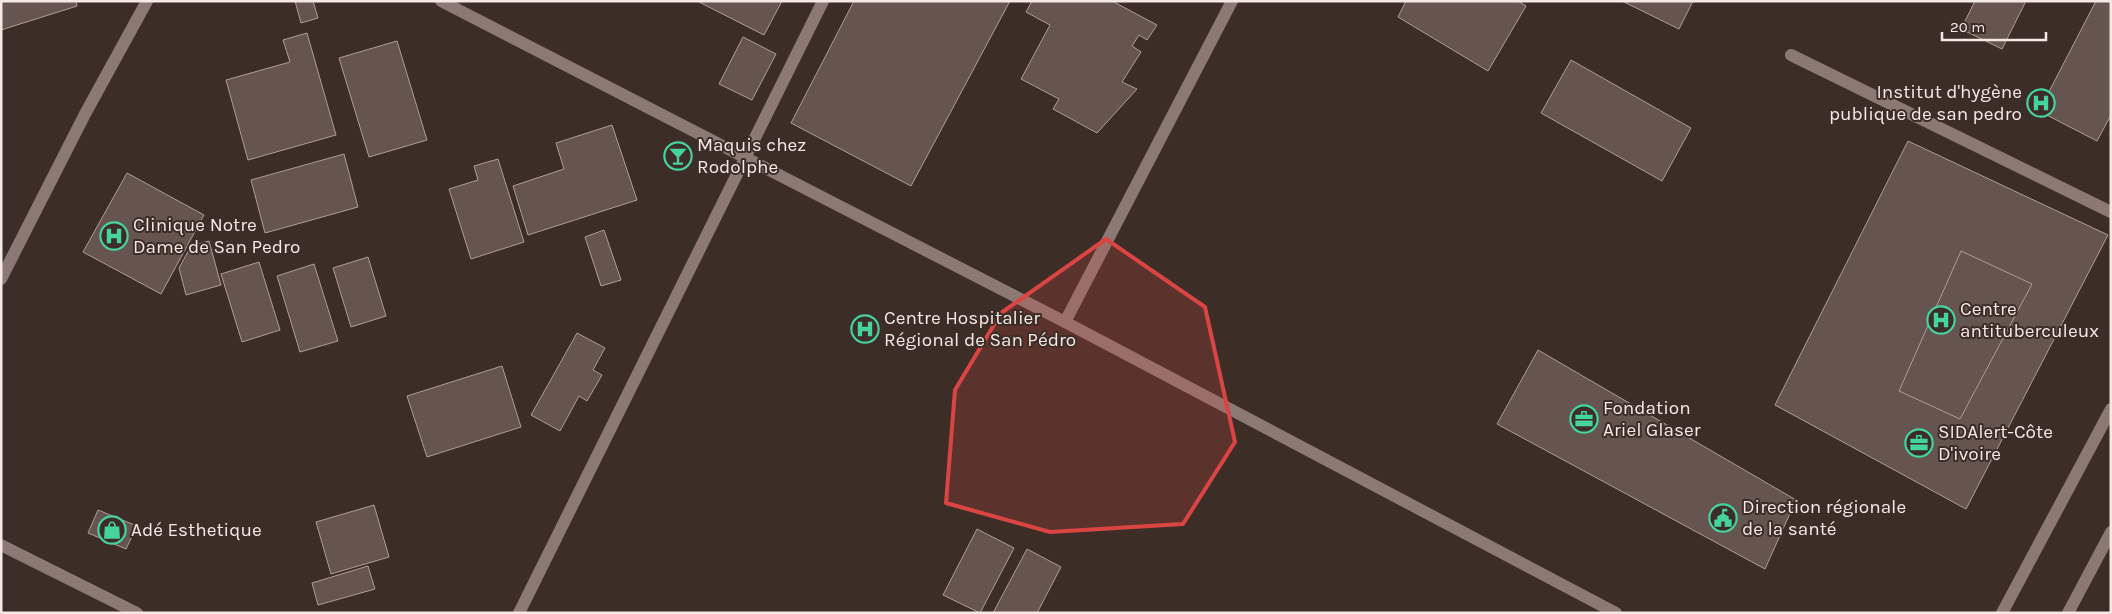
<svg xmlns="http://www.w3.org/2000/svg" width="2112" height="614" viewBox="0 0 2112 614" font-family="Karla,sans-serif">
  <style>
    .building { fill: #66544e; stroke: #b09d96 }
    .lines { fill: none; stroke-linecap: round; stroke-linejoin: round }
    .street { stroke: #8c7973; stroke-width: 12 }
    .secondary { stroke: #8c7973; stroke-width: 12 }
    .marked { fill: #da4544; fill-opacity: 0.2; stroke: #da4544; stroke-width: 4; stroke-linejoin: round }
    .labels { text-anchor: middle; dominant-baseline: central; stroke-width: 4; stroke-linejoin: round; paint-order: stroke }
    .poi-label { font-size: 19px; fill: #f4e9e5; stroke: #3d2d27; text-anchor: start }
  </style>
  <rect width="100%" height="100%" fill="#3d2d27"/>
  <g class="building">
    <path d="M1,1H76L77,6L1,30Z"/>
    <path d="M295,1H313L318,18L301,23Z"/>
    <path d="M697,1H782L764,35Z"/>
    <path d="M854,1H1010L911,186L791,123Z"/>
    <path d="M1032,1H1112L1157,25L1147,40L1139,35L1132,46L1141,52L1122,82L1137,89L1097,133L1053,109L1059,99L1021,79L1050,25L1026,12Z"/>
    <path d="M1406,1H1518L1526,6L1488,71L1398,17Z"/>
    <path d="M1622,1H1693L1679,29Z"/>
    <path d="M1975,1H2026L2002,49L1961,29Z"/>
    <path d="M2096,1H2111V115L2097,141L2039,111Z"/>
    <path d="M307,33L336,135L248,160L226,80L290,62L283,40Z"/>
    <path d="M743,37L776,54L752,100L719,84Z"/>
    <path d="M397,41L427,140L369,157L339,58Z"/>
    <path d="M1571,60L1691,128L1662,181L1541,113Z"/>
    <path d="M612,125L637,200L528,235L513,186L564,169L556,143Z"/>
    <path d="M1908,141L2108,235L1966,509L1775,405Z"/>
    <path d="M344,154L358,207L265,233L251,180Z"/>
    <path d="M498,159L524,242L471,259L449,189L478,180L474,166Z"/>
    <path d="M127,173L204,215L161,294L83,252Z"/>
    <path d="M604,230L621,280L601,286L585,237Z"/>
    <path d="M209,241L221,285L186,295L179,268L191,246Z"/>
    <path d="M1961,251L2032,284L1960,419L1899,391Z"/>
    <path d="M368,257L386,316L351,327L333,268Z"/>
    <path d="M259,262L280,330L242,342L221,274Z"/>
    <path d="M314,264L338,341L300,352L277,276Z"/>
    <path d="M577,333L605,348L593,370L602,375L587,401L579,396L560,431L531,415Z"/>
    <path d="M1538,350L1796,500L1765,569L1497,424Z"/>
    <path d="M502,366L521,427L427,457L407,396Z"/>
    <path d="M374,505L389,557L331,574L316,522Z"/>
    <path d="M98,510L137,526L126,549L88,533Z"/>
    <path d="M977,529L1014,548L980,613L943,595Z"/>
    <path d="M1027,549L1061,567L1037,613H993Z"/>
    <path d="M368,566L375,589L318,605L312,583Z"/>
  </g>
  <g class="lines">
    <g class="street">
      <path d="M441,1L1065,322L1616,613"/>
      <path d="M1791,55L2111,212"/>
      <path d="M1,279L85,114L147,1"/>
      <path d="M1065,322L1232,1"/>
      <path d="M1,545L137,613"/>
      <path d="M519,613L823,1"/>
    </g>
    <g class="secondary">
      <path d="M2002,613L2111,409"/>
      <path d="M2068,613L2111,532"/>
    </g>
  </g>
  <path class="marked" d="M1106,239L1205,307L1235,442L1183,524L1050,532L946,503L955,390L1001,313Z"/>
  <defs>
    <g id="hospital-ring" transform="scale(1.4375)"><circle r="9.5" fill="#3d2d27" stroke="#46d49e" stroke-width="1.5"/><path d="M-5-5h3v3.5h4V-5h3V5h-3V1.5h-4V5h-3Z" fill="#46d49e"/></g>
    <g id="bar-ring" transform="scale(1.4375)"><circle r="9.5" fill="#3d2d27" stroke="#46d49e" stroke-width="1.5"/><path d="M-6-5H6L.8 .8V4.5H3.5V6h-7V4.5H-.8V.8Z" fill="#46d49e"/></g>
    <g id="office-ring" transform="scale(1.4375)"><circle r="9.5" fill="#3d2d27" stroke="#46d49e" stroke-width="1.5"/><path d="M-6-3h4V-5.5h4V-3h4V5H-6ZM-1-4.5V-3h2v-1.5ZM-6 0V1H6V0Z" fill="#46d49e"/></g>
    <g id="civic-ring" transform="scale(1.4375)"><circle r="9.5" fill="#3d2d27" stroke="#46d49e" stroke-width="1.5"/><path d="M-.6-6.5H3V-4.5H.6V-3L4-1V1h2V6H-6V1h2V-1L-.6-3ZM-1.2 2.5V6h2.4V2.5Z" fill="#46d49e"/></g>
    <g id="shop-ring" transform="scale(1.4375)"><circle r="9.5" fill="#3d2d27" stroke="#46d49e" stroke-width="1.5"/><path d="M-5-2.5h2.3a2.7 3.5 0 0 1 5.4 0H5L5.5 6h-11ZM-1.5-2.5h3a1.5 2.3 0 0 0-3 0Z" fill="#46d49e"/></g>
  </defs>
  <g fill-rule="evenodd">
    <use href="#hospital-ring" x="2041" y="103"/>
    <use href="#bar-ring" x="678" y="156"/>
    <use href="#hospital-ring" x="114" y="236"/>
    <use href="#hospital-ring" x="1941" y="320"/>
    <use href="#hospital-ring" x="865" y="329"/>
    <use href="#office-ring" x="1584" y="419"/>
    <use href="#office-ring" x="1919" y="443"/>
    <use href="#civic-ring" x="1723" y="518"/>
    <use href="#shop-ring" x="112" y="530"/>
  </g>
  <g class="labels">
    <g class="poi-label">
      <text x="2022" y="92" text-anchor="end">Institut d'hygène<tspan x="2022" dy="22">publique de san pedro</tspan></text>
      <text x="697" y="145">Maquis chez<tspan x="697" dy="22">Rodolphe</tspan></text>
      <text x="133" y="225">Clinique Notre<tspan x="133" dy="22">Dame de San Pedro</tspan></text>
      <text x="1960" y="309">Centre<tspan x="1960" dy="22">antituberculeux</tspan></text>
      <text x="884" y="318">Centre Hospitalier<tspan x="884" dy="22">Régional de San Pédro</tspan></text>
      <text x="1603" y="408">Fondation<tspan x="1603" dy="22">Ariel Glaser</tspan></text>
      <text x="1938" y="432">SIDAlert-Côte<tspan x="1938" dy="22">D'ivoire</tspan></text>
      <text x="1742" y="507">Direction régionale<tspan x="1742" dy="22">de la santé</tspan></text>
      <text x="131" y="530">Adé Esthetique</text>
    </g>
  </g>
  <rect width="2112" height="614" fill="none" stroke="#f4e9e5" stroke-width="5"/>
  <path d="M1942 32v8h104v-8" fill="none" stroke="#f4e9e5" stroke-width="2.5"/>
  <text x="1950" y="32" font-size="15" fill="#f4e9e5" stroke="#3d2d27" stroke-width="4" paint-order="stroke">20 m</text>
</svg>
